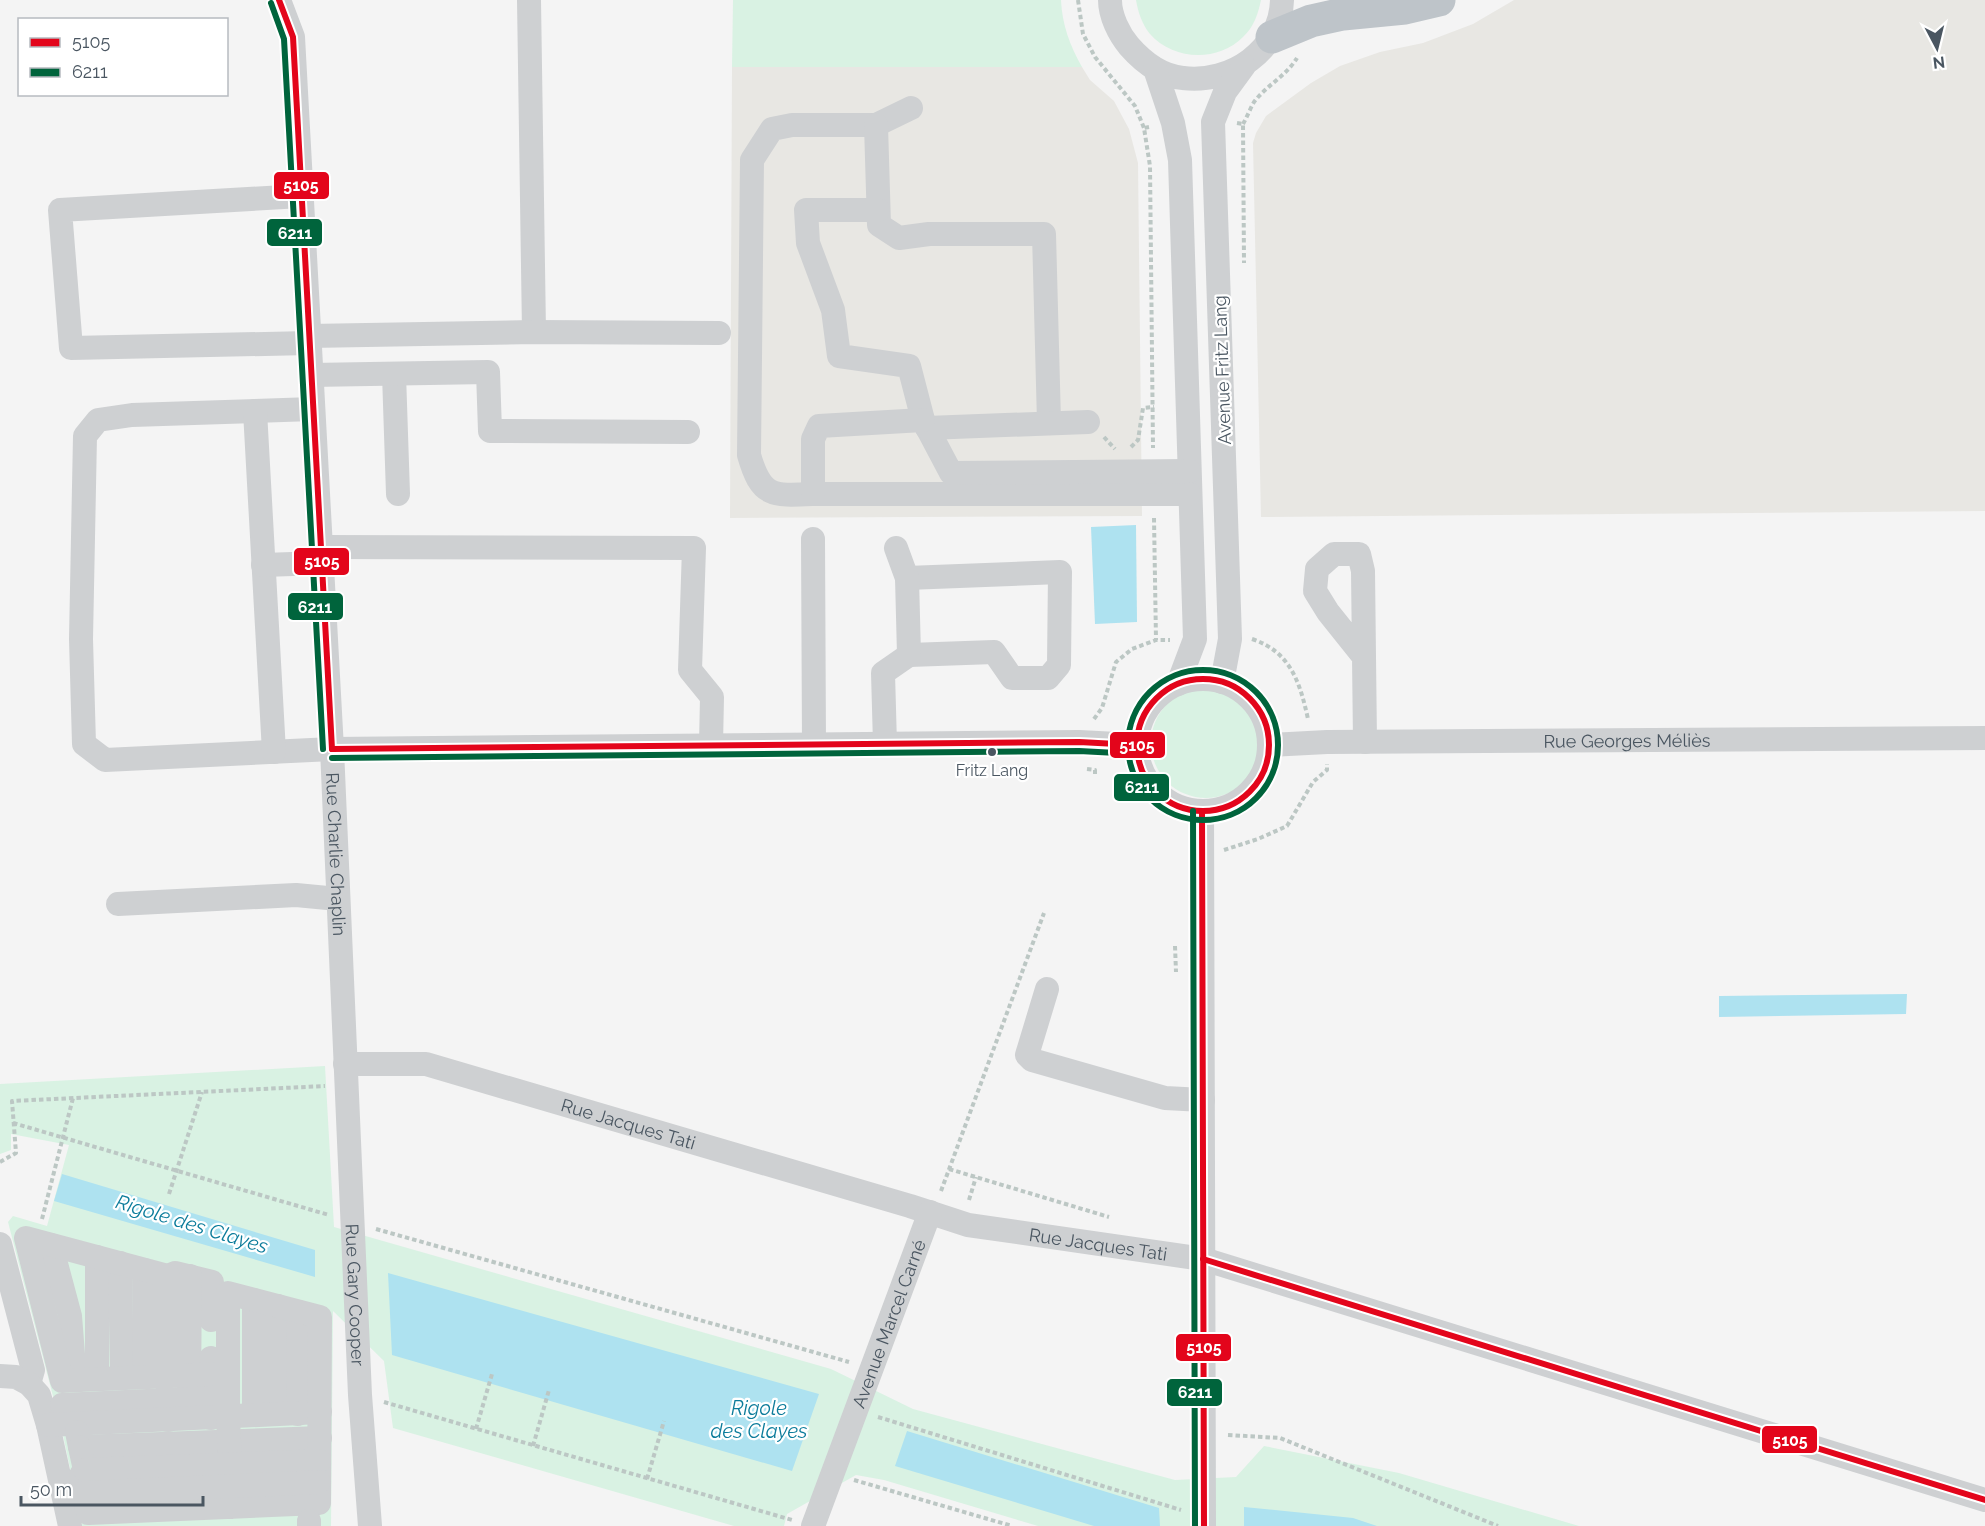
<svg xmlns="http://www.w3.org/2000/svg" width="1985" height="1526" viewBox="0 0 1985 1526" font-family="Raleway,sans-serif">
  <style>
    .commercial { fill: #e8e7e3 }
    .green { fill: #d9f2e3 }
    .water { fill: #aee2f0 }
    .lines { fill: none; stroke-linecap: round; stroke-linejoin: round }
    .path { stroke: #bcc7c4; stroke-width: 4; stroke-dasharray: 4.5 3; stroke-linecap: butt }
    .minor { stroke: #ced0d2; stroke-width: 24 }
    .highway { stroke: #bec4c9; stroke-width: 33 }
    .bus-1-casing { stroke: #fff; stroke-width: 10 }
    .bus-2-casing { stroke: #fff; stroke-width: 10 }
    .bus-1 { stroke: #e3051b; stroke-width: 6 }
    .bus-2 { stroke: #00643c; stroke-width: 6 }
    .bus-dot { fill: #4a5661; stroke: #fff; stroke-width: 2 }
    .labels { text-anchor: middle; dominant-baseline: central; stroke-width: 4.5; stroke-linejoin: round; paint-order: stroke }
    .bus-label { font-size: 16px; fill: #4a5661; stroke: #fff }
    .street-label { font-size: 18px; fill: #4a5661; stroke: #fff }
    .water-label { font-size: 20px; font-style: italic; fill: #0c7c9b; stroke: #fff }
    .line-badge { stroke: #fff; stroke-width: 2 }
    .badge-label { font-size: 16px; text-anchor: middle; font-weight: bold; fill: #fff }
  </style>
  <rect width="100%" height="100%" fill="#f4f4f4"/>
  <g class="commercial">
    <path d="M1514,0H1985V511L1261,517L1253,143L1256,133L1266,116L1311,83L1340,66L1380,52L1423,43L1473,24Z"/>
    <path d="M732,67H1082L1090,80L1114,101L1129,129L1138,163L1142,516L730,518Z"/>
  </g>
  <g class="green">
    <path d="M733,0H1061C1062,24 1070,46 1082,67H732Z"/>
    <path d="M1136,0H1261C1258,14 1254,27 1243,37C1218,62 1174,61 1150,34C1142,24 1138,12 1136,0Z"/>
    <circle cx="1206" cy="743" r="55"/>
    <path d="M325,1066L334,1227L831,1369L913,1409L1175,1480L1236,1477L1264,1446L1399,1473L1579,1526H1038L884,1480L856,1475L787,1514L784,1526H734L393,1428L384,1361L333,1311L331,1526H82L63,1435L8,1222L13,1216L47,1226L69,1145L11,1134V1150L0,1154V1084Z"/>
  </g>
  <g class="water">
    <path d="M1136,525L1137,622L1095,624L1091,527Z"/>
    <path d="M1907,994L1906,1014L1719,1017V996Z"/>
    <path d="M62,1174L315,1250V1277L54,1201Z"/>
    <path d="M388,1273L819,1394L792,1471L392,1355Z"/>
    <path d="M907,1431L1159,1508L1160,1526H1094L895,1466Z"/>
    <path d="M1244,1507L1353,1518L1377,1526H1244Z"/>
  </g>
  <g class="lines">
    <g class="path">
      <path d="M1078,0L1083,34L1095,57L1135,106L1144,128"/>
      <path d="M1237,123L1243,124L1244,263"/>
      <path d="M1243,124C1247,117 1250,109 1254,102C1267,85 1286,76 1297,58"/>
      <path d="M1149,127L1144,128L1150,166L1153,448"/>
      <path d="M1104,437L1115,449"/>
      <path d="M1131,447L1138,440L1143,408L1154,407"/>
      <path d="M1154,518L1156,640"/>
      <path d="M1252,639C1291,652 1300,683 1308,719"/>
      <path d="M1094,719L1102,708L1116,662L1132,649L1156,640H1170"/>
      <path d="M1087,769L1095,770V776"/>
      <path d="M1224,850L1258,839L1287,826L1313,782L1327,770V764"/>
      <path d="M1175,946L1176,972"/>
      <path d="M13,1123L329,1215"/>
      <path d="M0,1162L16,1153L12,1101L325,1086"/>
      <path d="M949,1169L1109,1217"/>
      <path d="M941,1191L1044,913"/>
      <path d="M169,1194L202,1092"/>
      <path d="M969,1200L976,1177"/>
      <path d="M42,1219L73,1098"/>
      <path d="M376,1229L849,1362"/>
      <path d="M384,1402L792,1520"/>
      <path d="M878,1417L1181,1510"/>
      <path d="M476,1429L492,1374"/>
      <path d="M1228,1435L1280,1438L1498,1526"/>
      <path d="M533,1446L549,1390"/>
      <path d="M647,1479L664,1421"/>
      <path d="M854,1480L1012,1526"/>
    </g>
    <g class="minor">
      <path id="s1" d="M279,0L293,37L332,749L360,1395L370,1526"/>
      <path d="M529,0L534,332"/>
      <path d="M1110,0C1110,16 1119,34 1129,46C1143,62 1160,76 1183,78C1231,84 1281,50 1282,0"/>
      <path d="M1155,69L1173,123L1180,160L1195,639L1178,684"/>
      <path d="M911,108L876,125H792L772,129L752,160L749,455C761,497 772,496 813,494H1189"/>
      <path d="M876,125L879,225L899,238L929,234H1044L1049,422"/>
      <path d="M301,196L60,210L71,348L309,343"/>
      <path d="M878,210H806L808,243L833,310L839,356L909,366L923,420L951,473L1189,471"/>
      <path d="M309,336L534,332L719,333"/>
      <path d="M394,374L398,494"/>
      <path d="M311,375L488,372L490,431L688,432"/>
      <path d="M313,409L132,415L98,420L85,436L81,639L84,744L105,760L332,749L1079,742L1136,745"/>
      <path d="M255,411L274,752"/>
      <path d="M927,428L1088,422"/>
      <path d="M813,494V439L819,426L923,420"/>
      <path d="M813,539L814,745"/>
      <path d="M321,547L694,548L690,670L712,697L711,745"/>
      <path d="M263,565L322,563"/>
      <path d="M907,578L1060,572L1059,665L1048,678H1012L994,652L909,655"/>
      <path d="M1364,657L1328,612L1315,591L1317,569L1334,554H1359L1363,571L1365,742"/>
      <circle cx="1203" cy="745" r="66"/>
      <path d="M1222,682L1230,639L1213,122L1225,92L1244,66"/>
      <path d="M885,744L883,673L909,655L907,578L896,548"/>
      <path id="s2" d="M1269,745L1327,742L1985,738"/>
      <path d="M1202,811L1204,1526"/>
      <path d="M118,904L296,895L338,899"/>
      <path d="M1047,989L1027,1055L1032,1060L1165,1098L1203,1100"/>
      <path id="s3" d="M345,1064H426L910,1206L968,1225L1203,1259L1985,1500"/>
      <path d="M0,1244L33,1370L29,1384"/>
      <path d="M51,1245L70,1316L75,1380"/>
      <path d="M97,1257V1379"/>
      <path d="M120,1263L122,1378"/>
      <path d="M144,1270L145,1377"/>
      <path d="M168,1276L175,1273L212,1282L211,1320"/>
      <path d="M0,1376L16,1377L29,1384L39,1395L48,1425L70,1526"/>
      <path d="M189,1391L190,1276"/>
      <path d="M62,1405L211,1398"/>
      <path d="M277,1414L278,1306"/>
      <path d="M298,1414L299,1312"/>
      <path d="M254,1415V1300"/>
      <path d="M211,1418V1358"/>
      <path d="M168,1420V1276L26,1238L62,1381C112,1378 161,1377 211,1374"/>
      <path d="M48,1425L320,1412"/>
      <path d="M77,1432L80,1447L320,1438"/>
      <path d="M80,1447L85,1470L81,1475L88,1513L319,1503L320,1317L228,1293V1417L232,1507"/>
      <path d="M85,1470L319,1461"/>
      <path d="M84,1493L319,1482"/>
      <path d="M309,1521V1526"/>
      <path id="s4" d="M813,1526L930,1212"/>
    </g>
    <path class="highway" d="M1272,37L1311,21L1343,14L1405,8L1439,0"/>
    <g class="bus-1-casing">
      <g id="bus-1">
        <path d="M279,0L293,37L332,749"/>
        <circle cx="1203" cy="745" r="66"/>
        <path d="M332,749L1079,742L1136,745"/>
        <path d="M1202,811L1204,1526"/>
        <path d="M1203,1259L1985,1500"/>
      </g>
    </g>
    <g class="bus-2-casing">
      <g id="bus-2">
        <path d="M271,3L284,39L323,749"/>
        <circle cx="1203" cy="745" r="75"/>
        <path d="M332,758L1079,751L1136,754"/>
        <path d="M1193,811L1195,1526"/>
      </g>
    </g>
    <use href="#bus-1" class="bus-1"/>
    <use href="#bus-2" class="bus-2"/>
  </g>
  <circle class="bus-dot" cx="992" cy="752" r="5"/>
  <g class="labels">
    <g class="bus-label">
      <text x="992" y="770">Fritz Lang</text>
    </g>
    <g class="street-label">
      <text transform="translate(1222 370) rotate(-92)">Avenue Fritz Lang</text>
      <text stroke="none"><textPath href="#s2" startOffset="358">Rue Georges Méliès</textPath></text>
      <text stroke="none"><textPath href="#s1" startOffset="858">Rue Charlie Chaplin</textPath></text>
      <text stroke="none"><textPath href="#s3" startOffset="292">Rue Jacques Tati</textPath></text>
      <text stroke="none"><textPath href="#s3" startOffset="778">Rue Jacques Tati</textPath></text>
      <text stroke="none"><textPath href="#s1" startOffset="1299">Rue Gary Cooper</textPath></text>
      <text stroke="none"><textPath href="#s4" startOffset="216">Avenue Marcel Carné</textPath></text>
    </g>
    <g class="water-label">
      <text transform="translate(192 1224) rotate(17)">Rigole des Clayes</text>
      <text x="759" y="1408">Rigole<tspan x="759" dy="23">des Clayes</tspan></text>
    </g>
  </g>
  <g class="line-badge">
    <rect x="273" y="171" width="57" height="29" rx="6" fill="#e3051b"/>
    <rect x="266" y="218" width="57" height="29" rx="6" fill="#00643c"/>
    <rect x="293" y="547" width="57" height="29" rx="6" fill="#e3051b"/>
    <rect x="287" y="592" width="57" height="29" rx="6" fill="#00643c"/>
    <rect x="1109" y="731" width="57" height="28" rx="6" fill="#e3051b"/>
    <rect x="1113" y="773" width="57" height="29" rx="6" fill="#00643c"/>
    <rect x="1175" y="1333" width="57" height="29" rx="6" fill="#e3051b"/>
    <rect x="1166" y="1378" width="57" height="29" rx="6" fill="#00643c"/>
    <rect x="1761" y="1425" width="57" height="29" rx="6" fill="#e3051b"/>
  </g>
  <g class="badge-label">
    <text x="301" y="191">5105</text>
    <text x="295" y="239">6211</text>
    <text x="322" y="567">5105</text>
    <text x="315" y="613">6211</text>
    <text x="1137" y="751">5105</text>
    <text x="1142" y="793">6211</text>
    <text x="1204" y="1353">5105</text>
    <text x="1195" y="1398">6211</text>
    <text x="1790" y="1446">5105</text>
  </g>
  <rect x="18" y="18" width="210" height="78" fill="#ffffff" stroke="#b7bbc0" stroke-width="1.5"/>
  <rect x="30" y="38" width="30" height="9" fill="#e3051b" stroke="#b7bbc0" stroke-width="1.5"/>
  <text x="72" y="48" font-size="18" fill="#4a5661">5105</text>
  <rect x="30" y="68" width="30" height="9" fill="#00643c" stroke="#b7bbc0" stroke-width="1.5"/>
  <text x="72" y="78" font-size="18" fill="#4a5661">6211</text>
  <g transform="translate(1937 48) rotate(173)" stroke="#ffffff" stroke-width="4.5" paint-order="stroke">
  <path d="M0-4.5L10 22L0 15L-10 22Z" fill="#4a5661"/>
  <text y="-9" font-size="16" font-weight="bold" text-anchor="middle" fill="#4a5661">N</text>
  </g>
  <path d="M21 1496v9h182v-9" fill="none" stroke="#4a5661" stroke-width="3"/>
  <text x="30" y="1496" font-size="18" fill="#4a5661" stroke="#ffffff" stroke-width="4.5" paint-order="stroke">50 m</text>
</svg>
